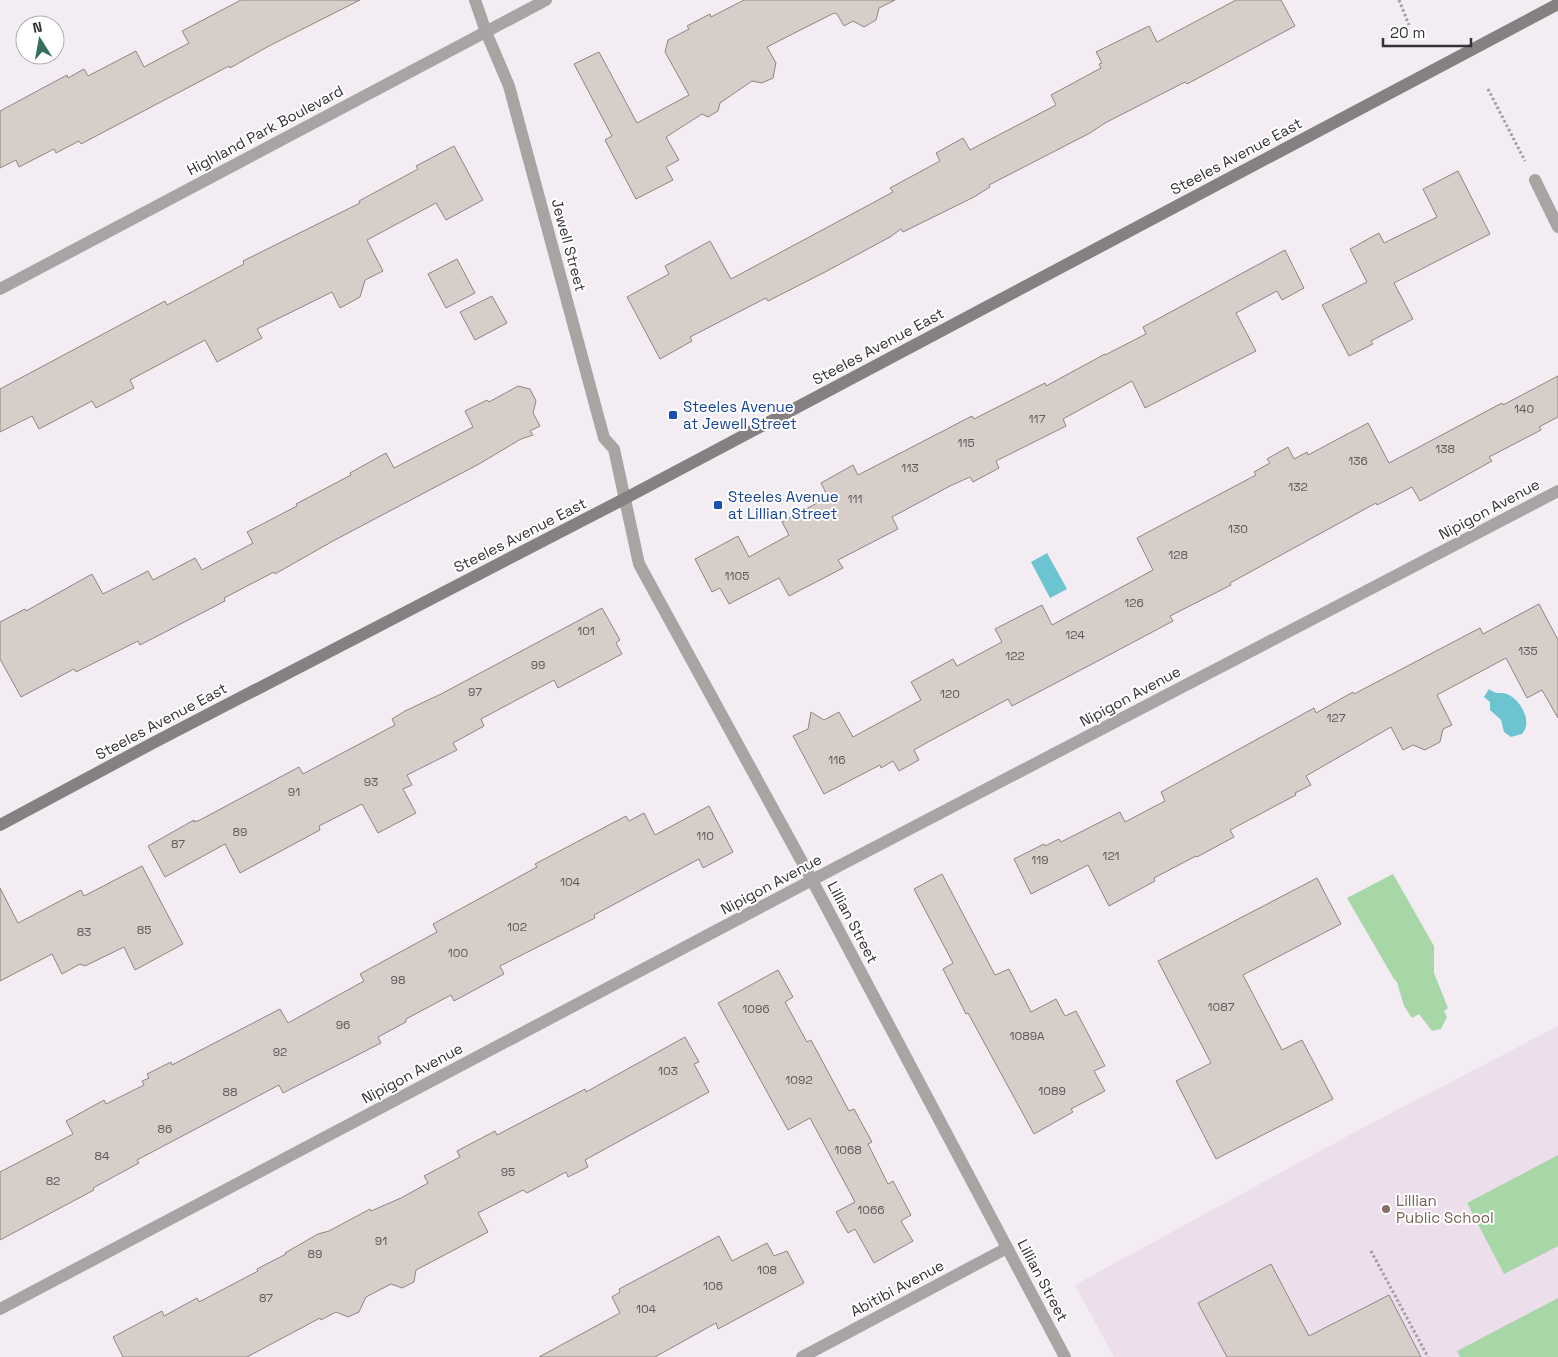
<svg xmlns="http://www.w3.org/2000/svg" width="1558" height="1357" viewBox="0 0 1558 1357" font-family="'Space Grotesk',sans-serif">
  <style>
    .built { fill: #ecdeeb }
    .green { fill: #a7d7a7 }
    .water { fill: #6cc4d0 }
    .building { fill: #d7cdc9; stroke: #8f8682 }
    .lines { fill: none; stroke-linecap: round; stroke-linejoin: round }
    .path { stroke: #a39ea3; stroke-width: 3; stroke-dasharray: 2.5 2.5; stroke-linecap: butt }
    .minor { stroke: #a9a4a4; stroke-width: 12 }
    .secondary { stroke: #878080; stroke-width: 12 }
    .transit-dot { fill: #1a4fb4; stroke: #fff; stroke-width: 2 }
    .education-dot { fill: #8d6e63; stroke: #fff; stroke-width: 2 }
    .labels { text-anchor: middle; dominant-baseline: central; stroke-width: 4; stroke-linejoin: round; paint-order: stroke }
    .number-label { font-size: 12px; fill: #5e595a }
    .street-label { font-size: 15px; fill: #353235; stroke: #fff }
    .transit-label { font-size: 15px; fill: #164399; stroke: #fff; text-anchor: start }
    .education-label { font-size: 15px; fill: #785e54; stroke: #fff; text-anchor: start }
  </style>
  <rect width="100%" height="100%" fill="#f3ecf3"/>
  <path class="built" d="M1558,1026V1298L1458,1351L1460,1357H1114L1075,1285L1353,1133Z"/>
  <g class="green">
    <path d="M1393,874L1434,946V973L1448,1008L1444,1011L1447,1017L1441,1029L1432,1031L1419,1014L1412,1018L1404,1006L1397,982L1394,979L1347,898Z"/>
    <path d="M1558,1155V1246L1504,1274L1467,1203Z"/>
    <path d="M1558,1298V1357H1460L1457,1351Z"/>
  </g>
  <g class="water">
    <path d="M1047,553L1067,589L1050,598L1031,562Z"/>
    <path d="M1489,689C1499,696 1499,691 1507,694C1521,700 1533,722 1522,734L1511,737L1504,732L1501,720L1490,710V702L1484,697Z"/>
  </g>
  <g class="building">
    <path d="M241,0H360L267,47L230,68L229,66L81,144L79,141L56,153L54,149L19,167L16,160L0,168V111L67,75L68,78L84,69L88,76L136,51L144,67L189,43L182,31Z"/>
    <path d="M744,0H895L879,8L876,20L864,27L853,21L844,26L837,14L834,13L767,47L776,63L773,78L762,83L752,81L720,103L718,111L708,117L702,114L666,137L679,160L666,167L673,180L636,199L605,140L612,136L574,64L599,52L637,123L689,95L665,52L668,40L689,29L687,26L710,14L711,17Z"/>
    <path d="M1236,0H1281L1295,26L1187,84L1185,82L1105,123L1090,133L989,185L990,187L974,197L903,232L901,229L890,237L827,271L768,301L766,298L690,337L692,341L660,359L627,297L669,274L665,266L710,241L731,279L893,192L890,188L940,161L936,153L963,138L970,150L1056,105L1051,95L1101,68L1099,64L1102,63L1096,52L1149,26L1157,42Z"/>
    <path d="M454,146L483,200L446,220L436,203L367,240L383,271L365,280L360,297L340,308L332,292L257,329L262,338L217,362L205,340L130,380L134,388L96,408L92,401L39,429L32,416L0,432V389L165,301L167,305L244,264L243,261L360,203L359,201L418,169L416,166Z"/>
    <path d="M1458,171L1490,234L1394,283L1413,319L1371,341L1373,344L1349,356L1322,305L1367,282L1350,249L1379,233L1384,243L1437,217L1423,189Z"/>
    <path d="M1285,250L1304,288L1282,300L1277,291L1236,313L1256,351L1145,408L1132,381L1063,419L1066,426L996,461L999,468L973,482L970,477L950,486L892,517L898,529L838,560L843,568L789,596L779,578L729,604L720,588L712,592L695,559L738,536L749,557L789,535L782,522L828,497L821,483L853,465L858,475L972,416L974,419L1045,383L1046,386L1105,354V355L1146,334L1143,327Z"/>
    <path d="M457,259L475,293L446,308L428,274Z"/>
    <path d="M492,296L507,323L475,340L460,312Z"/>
    <path d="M1558,376V417L1539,427L1541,430L1489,457L1492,461L1420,501L1412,487L1377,505L1376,503L1230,583L1231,585L1170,616L1173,621L1094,663L1012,706L1008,699L928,742L914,750L919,760L899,771L893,761L881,768L880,765L824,794L793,736L808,729L811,712L824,720L839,712L853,737L921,700L911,682L953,659L957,666L1002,642L995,629L1042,605L1052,625L1153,570L1137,538L1256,475L1254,472L1270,463L1267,459L1288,447L1294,459L1307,452L1308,455L1368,423L1389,463L1502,403L1503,405Z"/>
    <path d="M518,386L530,389L536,401L533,413L540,426L530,431L533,435L521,439L479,464L333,541L275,574L274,572L224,598L225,601L140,645L138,641L76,672L74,669L21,697L0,659V622L25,609L26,611L92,574L103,594L148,571L153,580L195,558L202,570L253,543L247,532L297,506L296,504L351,475L350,473L386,453L394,468L473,427L465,411L487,400L489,402Z"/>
    <path d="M1539,604L1558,640V718L1542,690L1527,698L1506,658L1437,695L1452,725L1443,729L1440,742L1425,750L1413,745L1403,750L1391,727L1306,776L1311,785L1295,793L1296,795L1230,830L1234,837L1197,857L1196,856L1154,878L1155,881L1109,906L1088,865L1031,894L1014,859L1044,844L1045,846L1059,839L1061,842L1120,812L1125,822L1165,801L1161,792L1172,786L1314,708L1316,713L1353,692L1354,694L1480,628L1483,634Z"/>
    <path d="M602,608L620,640L616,643L622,654L558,688L554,680L481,719L484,726L453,743L457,750L407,775L412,785L403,789L416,813L378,833L362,804L319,826L320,830L240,873L225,844L165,877L148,846L194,820V822L200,820L299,767L303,774L395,725L392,719L405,711L441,694Z"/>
    <path d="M709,806L733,852L703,868L699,859L594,915L595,918L500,966L504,974L454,1001L451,995L406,1019V1022L378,1037L381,1043L283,1093L279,1085L137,1160L139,1163L93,1188L94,1190L0,1240V1172L73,1134L66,1121L104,1100L106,1104L144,1085L142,1081L149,1078L147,1074L171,1062L172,1065L280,1009L288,1023L364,981L360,974L437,932L433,924L537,867L535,864L626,816L629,821L644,813L655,835Z"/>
    <path d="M142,866L183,944L135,970L124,947L85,966L80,964L62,974L52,954L0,981V888L18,923L81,890L84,896Z"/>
    <path d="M942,874L995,975L1009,969L1031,1012L1056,999L1065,1016L1076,1011L1105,1066L1094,1071L1105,1091L1071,1109L1073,1112L1034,1134L968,1013L966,1014L943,969L953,963L914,889Z"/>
    <path d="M1317,878L1341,924L1243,975L1282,1050L1302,1040L1333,1099L1216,1159L1176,1081L1211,1063L1158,961Z"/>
    <path d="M778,970L793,997L785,1002L807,1042L811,1040L849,1111L854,1109L872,1142L868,1144L888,1184L893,1181L911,1215L901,1221L913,1241L874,1263L855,1229L848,1233L836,1212L855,1202L810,1118L788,1130L718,1003Z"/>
    <path d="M685,1037L699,1062L694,1064L709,1092L585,1160L588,1167L568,1177L566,1172L527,1193L523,1190L478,1213L488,1232L416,1270L414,1282L402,1288L391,1284L366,1297L359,1312L348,1317L336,1312L321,1320L320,1318L247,1357H123L113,1337L162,1311L164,1316L197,1298L199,1302L258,1271L257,1269L286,1254L285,1253L318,1234L329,1231L370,1209L371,1211L401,1198L428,1183L424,1176L460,1157L457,1151L495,1131L497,1135L585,1089L586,1092Z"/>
    <path d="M719,1236L732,1261L767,1243L774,1256L787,1251L804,1283L718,1329L716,1323L655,1357H539L620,1313L612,1297L620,1292L619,1289Z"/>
    <path d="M1271,1264L1309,1336L1389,1295L1421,1357H1227L1198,1303Z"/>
  </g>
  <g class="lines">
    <g class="path">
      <path d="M1399,0L1409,25"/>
      <path d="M1488,89L1525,161"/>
      <path d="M1371,1251L1428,1357"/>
    </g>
    <g class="minor">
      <path d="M475,0L486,32L509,86L604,438L614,449L639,564L812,880L1065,1357"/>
      <path d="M1535,180L1558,227"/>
      <path d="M0,289L546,0"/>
      <path d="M0,1309L812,880L1558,491"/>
      <path d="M802,1357L1007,1248"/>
    </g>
    <path class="secondary" d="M0,825L151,744L624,499L1558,4"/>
  </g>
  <g class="transit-dot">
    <rect x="668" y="410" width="10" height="10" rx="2.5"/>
    <rect x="713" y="500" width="10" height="10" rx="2.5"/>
  </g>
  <circle class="education-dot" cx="1386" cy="1209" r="5"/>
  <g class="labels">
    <g class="number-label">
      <text x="1524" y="409">140</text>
      <text x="1037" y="419">117</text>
      <text x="966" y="443">115</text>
      <text x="1445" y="449">138</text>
      <text x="1358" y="461">136</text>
      <text x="910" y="468">113</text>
      <text x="1298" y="487">132</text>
      <text x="855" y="499">111</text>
      <text x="1238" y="529">130</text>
      <text x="1178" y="555">128</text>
      <text x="737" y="576">1105</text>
      <text x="1134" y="603">126</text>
      <text x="586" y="631">101</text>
      <text x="1075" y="635">124</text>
      <text x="1528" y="651">135</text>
      <text x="1015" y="656">122</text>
      <text x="538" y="665">99</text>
      <text x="475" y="692">97</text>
      <text x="950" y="694">120</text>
      <text x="1336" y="718">127</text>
      <text x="837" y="760">116</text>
      <text x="371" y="782">93</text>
      <text x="294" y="792">91</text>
      <text x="240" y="832">89</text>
      <text x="705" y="836">110</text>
      <text x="178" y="844">87</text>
      <text x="1111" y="856">121</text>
      <text x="1040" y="860">119</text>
      <text x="570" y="882">104</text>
      <text x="517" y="927">102</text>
      <text x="144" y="930">85</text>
      <text x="84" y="932">83</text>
      <text x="458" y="953">100</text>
      <text x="398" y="980">98</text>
      <text x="1221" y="1007">1087</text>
      <text x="756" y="1009">1096</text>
      <text x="343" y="1025">96</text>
      <text x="1027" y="1036">1089A</text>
      <text x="280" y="1052">92</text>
      <text x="668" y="1071">103</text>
      <text x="799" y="1080">1092</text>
      <text x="1052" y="1091">1089</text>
      <text x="230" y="1092">88</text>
      <text x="165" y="1129">86</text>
      <text x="848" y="1150">1068</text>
      <text x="102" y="1156">84</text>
      <text x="508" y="1172">95</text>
      <text x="53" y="1181">82</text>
      <text x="871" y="1210">1066</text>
      <text x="381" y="1241">91</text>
      <text x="315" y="1254">89</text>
      <text x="767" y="1270">108</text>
      <text x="713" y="1286">106</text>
      <text x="266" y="1298">87</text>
      <text x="646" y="1309">104</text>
    </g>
    <g class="street-label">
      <text transform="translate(265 130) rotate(-28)">Highland Park Boulevard</text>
      <text transform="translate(1236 156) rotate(-28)">Steeles Avenue East</text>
      <text transform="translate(569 245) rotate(75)">Jewell Street</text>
      <text transform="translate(878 346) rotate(-28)">Steeles Avenue East</text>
      <text transform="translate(1489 509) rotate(-28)">Nipigon Avenue</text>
      <text transform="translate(520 535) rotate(-27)">Steeles Avenue East</text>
      <text transform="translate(1130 696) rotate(-28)">Nipigon Avenue</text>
      <text transform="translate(161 721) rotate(-28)">Steeles Avenue East</text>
      <text transform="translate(771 884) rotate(-28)">Nipigon Avenue</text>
      <text transform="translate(853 922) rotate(62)">Lillian Street</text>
      <text transform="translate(412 1073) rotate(-28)">Nipigon Avenue</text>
      <text transform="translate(1043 1280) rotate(62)">Lillian Street</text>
      <text transform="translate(897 1288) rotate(-28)">Abitibi Avenue</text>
    </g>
    <g class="transit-label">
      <text x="683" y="406">Steeles Avenue<tspan x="683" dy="17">at Jewell Street</tspan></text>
      <text x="728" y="496">Steeles Avenue<tspan x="728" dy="17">at Lillian Street</tspan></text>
    </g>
    <g class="education-label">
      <text x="1396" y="1200">Lillian<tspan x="1396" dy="17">Public School</tspan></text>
    </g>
  </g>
  <g transform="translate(40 40) rotate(349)"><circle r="24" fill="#ffffff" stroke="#aeadae"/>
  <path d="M0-4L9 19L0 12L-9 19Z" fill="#336f5a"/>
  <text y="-8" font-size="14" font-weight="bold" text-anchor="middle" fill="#353235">N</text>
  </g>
  <path d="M1383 38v8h88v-8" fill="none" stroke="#353235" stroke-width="2.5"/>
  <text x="1390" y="38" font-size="15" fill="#353235" stroke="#ffffff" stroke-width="4" paint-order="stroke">20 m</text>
</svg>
